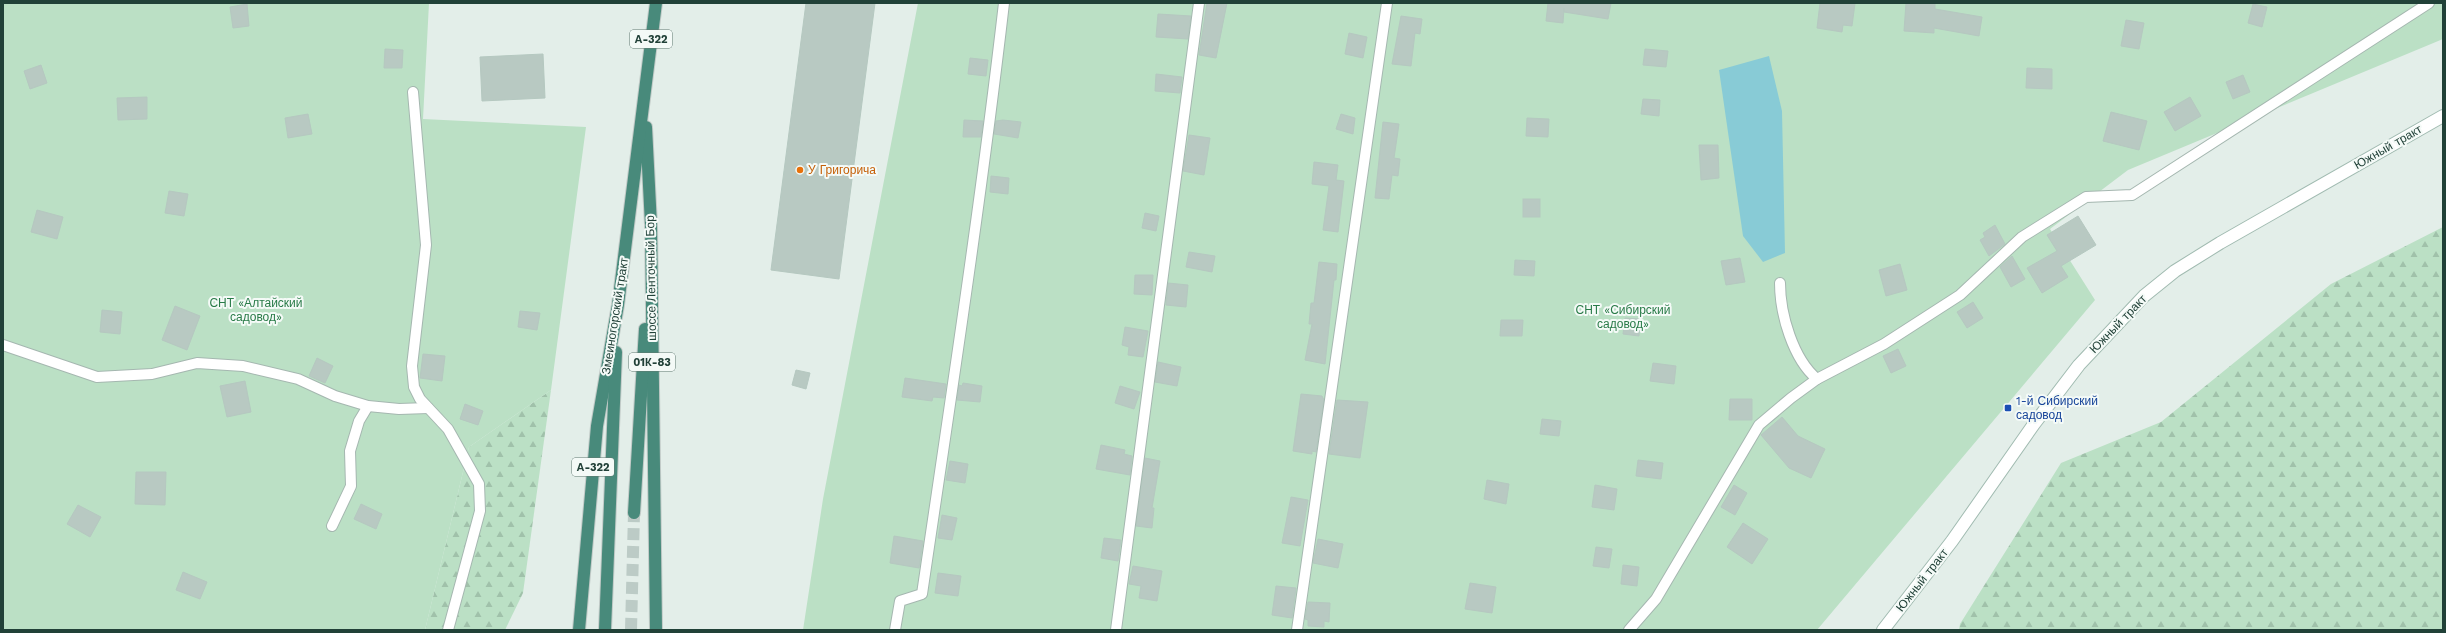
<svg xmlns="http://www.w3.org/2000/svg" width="2446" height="633" viewBox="0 0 2446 633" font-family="'Work Sans',sans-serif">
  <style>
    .forest { fill: url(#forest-firs) }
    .garden { fill: #bbe0c5 }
    .water { fill: #88cbd6 }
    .building { fill: #b8c9c2; stroke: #b5c8c0 }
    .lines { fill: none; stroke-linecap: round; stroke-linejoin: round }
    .trunk-tunnel { stroke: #bccbc6; stroke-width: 12; stroke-dasharray: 12 6; stroke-linecap: butt }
    .service-casing { stroke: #a5b7b0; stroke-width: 12 }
    .secondary-casing { stroke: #a1bbb1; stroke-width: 14 }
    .trunk-casing { stroke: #c1cac7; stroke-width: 14 }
    .service { stroke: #fff; stroke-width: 10 }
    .secondary { stroke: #fff; stroke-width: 12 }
    .trunk { stroke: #488a7b; stroke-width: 12 }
    .food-dot { fill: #e8710a; stroke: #f4faf7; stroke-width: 1.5 }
    .transit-dot { fill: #1a4fb4; stroke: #f4faf7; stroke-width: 1.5 }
    .labels { text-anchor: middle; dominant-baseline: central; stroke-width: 4; stroke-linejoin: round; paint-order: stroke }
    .shield { fill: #f4faf7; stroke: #607871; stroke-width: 1 }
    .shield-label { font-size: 11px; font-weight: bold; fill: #214138 }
    .street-label { font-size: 12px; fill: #214138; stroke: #f4faf7 }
    .food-label { font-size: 12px; fill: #c56008; stroke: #f4faf7; text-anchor: start }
    .park-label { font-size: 12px; fill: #297b48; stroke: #f4faf7 }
    .transit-label { font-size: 12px; fill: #164399; stroke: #f4faf7; text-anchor: start }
  </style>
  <defs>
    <pattern id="forest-firs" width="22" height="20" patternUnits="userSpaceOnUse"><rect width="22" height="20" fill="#bbe0c5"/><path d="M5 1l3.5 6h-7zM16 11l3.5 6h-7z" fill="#a0c1aa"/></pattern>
  </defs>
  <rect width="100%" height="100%" fill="#e3eee9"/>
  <g class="forest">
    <path d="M2443,227V630H1959L1960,624L2061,463L2161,422L2331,284Z"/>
    <path d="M551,390L523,593L505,630H425L469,447Z"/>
  </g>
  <g class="garden">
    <path d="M3,3H429L423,119L586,127L551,390L469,447L425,630H3Z"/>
    <path d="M918,3H2443V39L2128,170L2050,229L2095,300L1817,630H803L823,499Z"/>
  </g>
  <path class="water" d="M1769,56L1782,111L1785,253L1763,262L1743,236L1719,70Z"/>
  <g class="building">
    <path d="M806,3H875L839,279L771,270Z"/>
    <path d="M1207,3H1227L1216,58L1199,55Z"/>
    <path d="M1548,3H1611L1608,19L1564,12V8L1563,23L1546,21Z"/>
    <path d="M1820,3H1855L1852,26L1843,25L1842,32L1817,28Z"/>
    <path d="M1906,3H1935V9L1982,17L1979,36L1934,28V33L1904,31Z"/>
    <path d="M247,4L249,26L233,28L230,7Z"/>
    <path d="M2253,4L2267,7L2262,27L2248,23Z"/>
    <path d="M1158,14L1191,16L1188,39L1156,37Z"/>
    <path d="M1401,16L1422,19L1420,34L1415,33L1411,66L1392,64Z"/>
    <path d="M2126,20L2144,23L2139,49L2121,46Z"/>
    <path d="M1349,33L1367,37L1363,58L1345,54Z"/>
    <path d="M385,49L403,50L402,68H384Z"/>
    <path d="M1645,49L1668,51L1666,67L1643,65Z"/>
    <path d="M543,54L545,98L482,101L480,57Z"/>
    <path d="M970,58L988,60L986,76L968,74Z"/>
    <path d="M41,65L47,83L30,89L24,71Z"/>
    <path d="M2027,68L2052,69V89L2026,88Z"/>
    <path d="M1156,74L1182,77L1180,93L1155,91Z"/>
    <path d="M2243,75L2250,92L2233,99L2226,82Z"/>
    <path d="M147,97V119L118,120L117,98Z"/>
    <path d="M2190,97L2201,116L2175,131L2164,112Z"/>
    <path d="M1643,99L1660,100L1659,116L1641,114Z"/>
    <path d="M2111,112L2147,121L2139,150L2103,141Z"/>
    <path d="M308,114L312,134L288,138L285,118Z"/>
    <path d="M1341,114L1355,118L1353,134L1336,129Z"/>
    <path d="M1527,118L1549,119L1548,137L1526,136Z"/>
    <path d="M964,120L983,121L981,137H963Z"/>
    <path d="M1003,120L1021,122L1018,138L994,134L996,121Z"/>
    <path d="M1383,122L1399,124L1394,158L1400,159L1398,176L1392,175L1389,199L1375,198Z"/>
    <path d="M1189,135L1210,138L1204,175L1183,171Z"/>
    <path d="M1699,145H1718L1719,178L1701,180Z"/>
    <path d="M1314,162L1338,165L1336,180L1344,181L1338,232L1323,230L1329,186L1312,184Z"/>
    <path d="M991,176L1009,178L1008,194L990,192Z"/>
    <path d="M169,191L188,194L184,216L165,213Z"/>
    <rect x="1523" y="199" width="17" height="18"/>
    <path d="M37,210L63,217L57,239L31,232Z"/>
    <path d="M1145,213L1159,216L1156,231L1142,228Z"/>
    <path d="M2078,216L2096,245L2061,266L2068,277L2042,293L2027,268L2057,251L2047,235Z"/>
    <path d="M1995,225L2005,244L1989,256L1980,240L1985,237L1983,233Z"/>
    <path d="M1189,252L1215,256L1212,272L1186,267Z"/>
    <path d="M2012,256L2025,279L2011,287L2000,267Z"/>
    <path d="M1740,258L1745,282L1726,285L1721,261Z"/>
    <path d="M1515,260L1535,261L1534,276L1514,275Z"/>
    <path d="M1319,262L1337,264L1336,280H1334L1325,364L1305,360L1312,324H1309L1311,303H1314Z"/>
    <path d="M1900,264L1907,290L1886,296L1879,270Z"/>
    <path d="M1135,275H1153L1152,295L1134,294Z"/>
    <path d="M1168,283L1188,285L1186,307L1166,305Z"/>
    <path d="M1973,302L1983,318L1967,328L1957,312Z"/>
    <path d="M175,306L200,316L187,350L162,340Z"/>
    <path d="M102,310L122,312L120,334L100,332Z"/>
    <path d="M520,311L540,313L537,330L518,327Z"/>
    <path d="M1625,318L1640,319L1639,336L1623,334Z"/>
    <path d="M1501,320H1523L1522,336H1500Z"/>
    <path d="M1125,327L1148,331L1143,357L1128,355L1129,347L1122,345Z"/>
    <path d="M1898,349L1906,366L1891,373L1883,356Z"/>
    <path d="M423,354L445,356L442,381L420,378Z"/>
    <path d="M317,358L333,366L325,383L309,376Z"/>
    <path d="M1158,362L1181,367L1177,386L1155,382Z"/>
    <path d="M1653,363L1676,366L1674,384L1650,381Z"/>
    <path d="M796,370L810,373L806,389L792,385Z"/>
    <path d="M905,378L946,384L944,398L933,397L932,401L902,397Z"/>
    <path d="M245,381L251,412L227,417L220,386Z"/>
    <path d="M963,383L982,386L980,402L957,400L959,385L962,386Z"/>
    <path d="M1120,386L1140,392L1134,409L1115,403Z"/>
    <path d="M1301,394L1322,396L1324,400L1316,452L1312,451V454L1293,451Z"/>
    <path d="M1730,399H1752V420H1729Z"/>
    <path d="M1337,400L1368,402L1360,458L1329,454Z"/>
    <path d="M465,404L483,411L478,425L460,419Z"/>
    <path d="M1782,417L1798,436L1825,449L1811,478L1789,468L1761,435Z"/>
    <path d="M1542,419L1561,421L1559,436L1540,434Z"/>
    <path d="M1101,445L1125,450L1124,454L1132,456L1130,475L1096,469Z"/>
    <path d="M1145,458L1160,461L1152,508H1154L1152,528L1136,526Z"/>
    <path d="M1638,460L1663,463L1661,479L1636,476Z"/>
    <path d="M950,461L968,464L965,483L946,480Z"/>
    <path d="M136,472H166L165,505L135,504Z"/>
    <path d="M1487,480L1509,484L1506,504L1484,499Z"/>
    <path d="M1595,485L1617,489L1614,510L1592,507Z"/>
    <path d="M1734,485L1747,493L1735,515L1721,507Z"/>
    <path d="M1291,497L1308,500L1300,546L1282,543Z"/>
    <path d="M361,504L382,514L376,529L354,519Z"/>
    <path d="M78,505L101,517L90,537L67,524Z"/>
    <path d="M942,515L957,518L952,540L938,538Z"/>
    <path d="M1743,523L1768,539L1752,564L1727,547Z"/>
    <path d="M894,536L923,541L919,568L890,563Z"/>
    <path d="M1104,538L1121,540L1118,561L1101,558Z"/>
    <path d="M1318,539L1343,544L1338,568L1313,563Z"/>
    <path d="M1596,547L1612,549L1609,568L1593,566Z"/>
    <path d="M1623,565L1639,567L1637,586L1621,584Z"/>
    <path d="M1133,566L1162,571L1157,601L1139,598L1141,586L1129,584Z"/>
    <path d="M183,572L207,582L200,599L176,590Z"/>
    <path d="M938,573L961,576L958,596L935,593Z"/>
    <path d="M1470,583L1496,587L1492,613L1465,609Z"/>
    <path d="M1276,586L1296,588L1292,618L1272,615Z"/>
    <path d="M1308,602L1330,603L1329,622L1324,621V627L1308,626V620L1305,619Z"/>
  </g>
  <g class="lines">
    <path class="trunk-tunnel" d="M631,630L634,513"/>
    <g class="service-casing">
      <g id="service">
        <path d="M413,92L426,245L412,366L414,387L420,399L448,429L479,484L480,511L448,630"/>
        <path d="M1780,283C1780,314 1793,359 1817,379"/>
        <path d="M3,345L97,377L152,374L197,363L243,366L298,379L335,396L368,406L399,409L428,408"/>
        <path d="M332,526L351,486L350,451L359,421L368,406"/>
        <path d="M895,630L900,601L922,594C951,397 981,201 1004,3"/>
        <path d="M1116,630L1199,3"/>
        <path d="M1297,630L1387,3"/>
        <path d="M1629,630L1656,599L1759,425L1791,398L1817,379L1884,344L1960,295L2022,237L2086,197L2132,195L2429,3"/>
      </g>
    </g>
    <g class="secondary-casing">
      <path id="secondary" d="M1883,630L1952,541L2034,424L2079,365L2144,296L2175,271L2220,243L2443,116"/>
    </g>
    <g class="trunk-casing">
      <g id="trunk">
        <path d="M646,127L651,225L656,630"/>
        <path d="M634,513L645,329"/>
        <path d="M579,630L597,426L618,305L656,3"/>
        <path d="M605,630L616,352"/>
      </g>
    </g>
    <use href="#service" class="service"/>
    <use href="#secondary" class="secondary"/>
    <use href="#trunk" class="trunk"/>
  </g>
  <circle class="food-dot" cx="800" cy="170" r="4"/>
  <rect class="transit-dot" x="2004" y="404" width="8" height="8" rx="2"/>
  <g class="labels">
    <g class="shield">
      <rect x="630" y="30" width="42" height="18" rx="3"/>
      <rect x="629" y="353" width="46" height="18" rx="3"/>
      <rect x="572" y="458" width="42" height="18" rx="3"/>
    </g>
    <g class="shield-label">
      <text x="651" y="39">А-322</text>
      <text x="652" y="362">01К-83</text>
      <text x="593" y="467">А-322</text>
    </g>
    <g class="street-label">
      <text transform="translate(2388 147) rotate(-30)">Южный тракт</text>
      <text transform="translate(651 278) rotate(-91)">шоссе Ленточный Бор</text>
      <text transform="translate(615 316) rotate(-81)">Змеиногорский тракт</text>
      <text transform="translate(2118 324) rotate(-46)">Южный тракт</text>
      <text transform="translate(1922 580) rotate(-52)">Южный тракт</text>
    </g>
    <g class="food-label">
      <text x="808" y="170">У Григорича</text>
    </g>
    <g class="park-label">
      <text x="256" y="303">СНТ «Алтайский<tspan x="256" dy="14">садовод»</tspan></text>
      <text x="1623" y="310">СНТ «Сибирский<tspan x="1623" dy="14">садовод»</tspan></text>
    </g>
    <g class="transit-label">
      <text x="2016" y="401">1-й Сибирский<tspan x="2016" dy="14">садовод</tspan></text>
    </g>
  </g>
  <rect width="2446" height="633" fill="none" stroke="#214138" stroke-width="8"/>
</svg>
